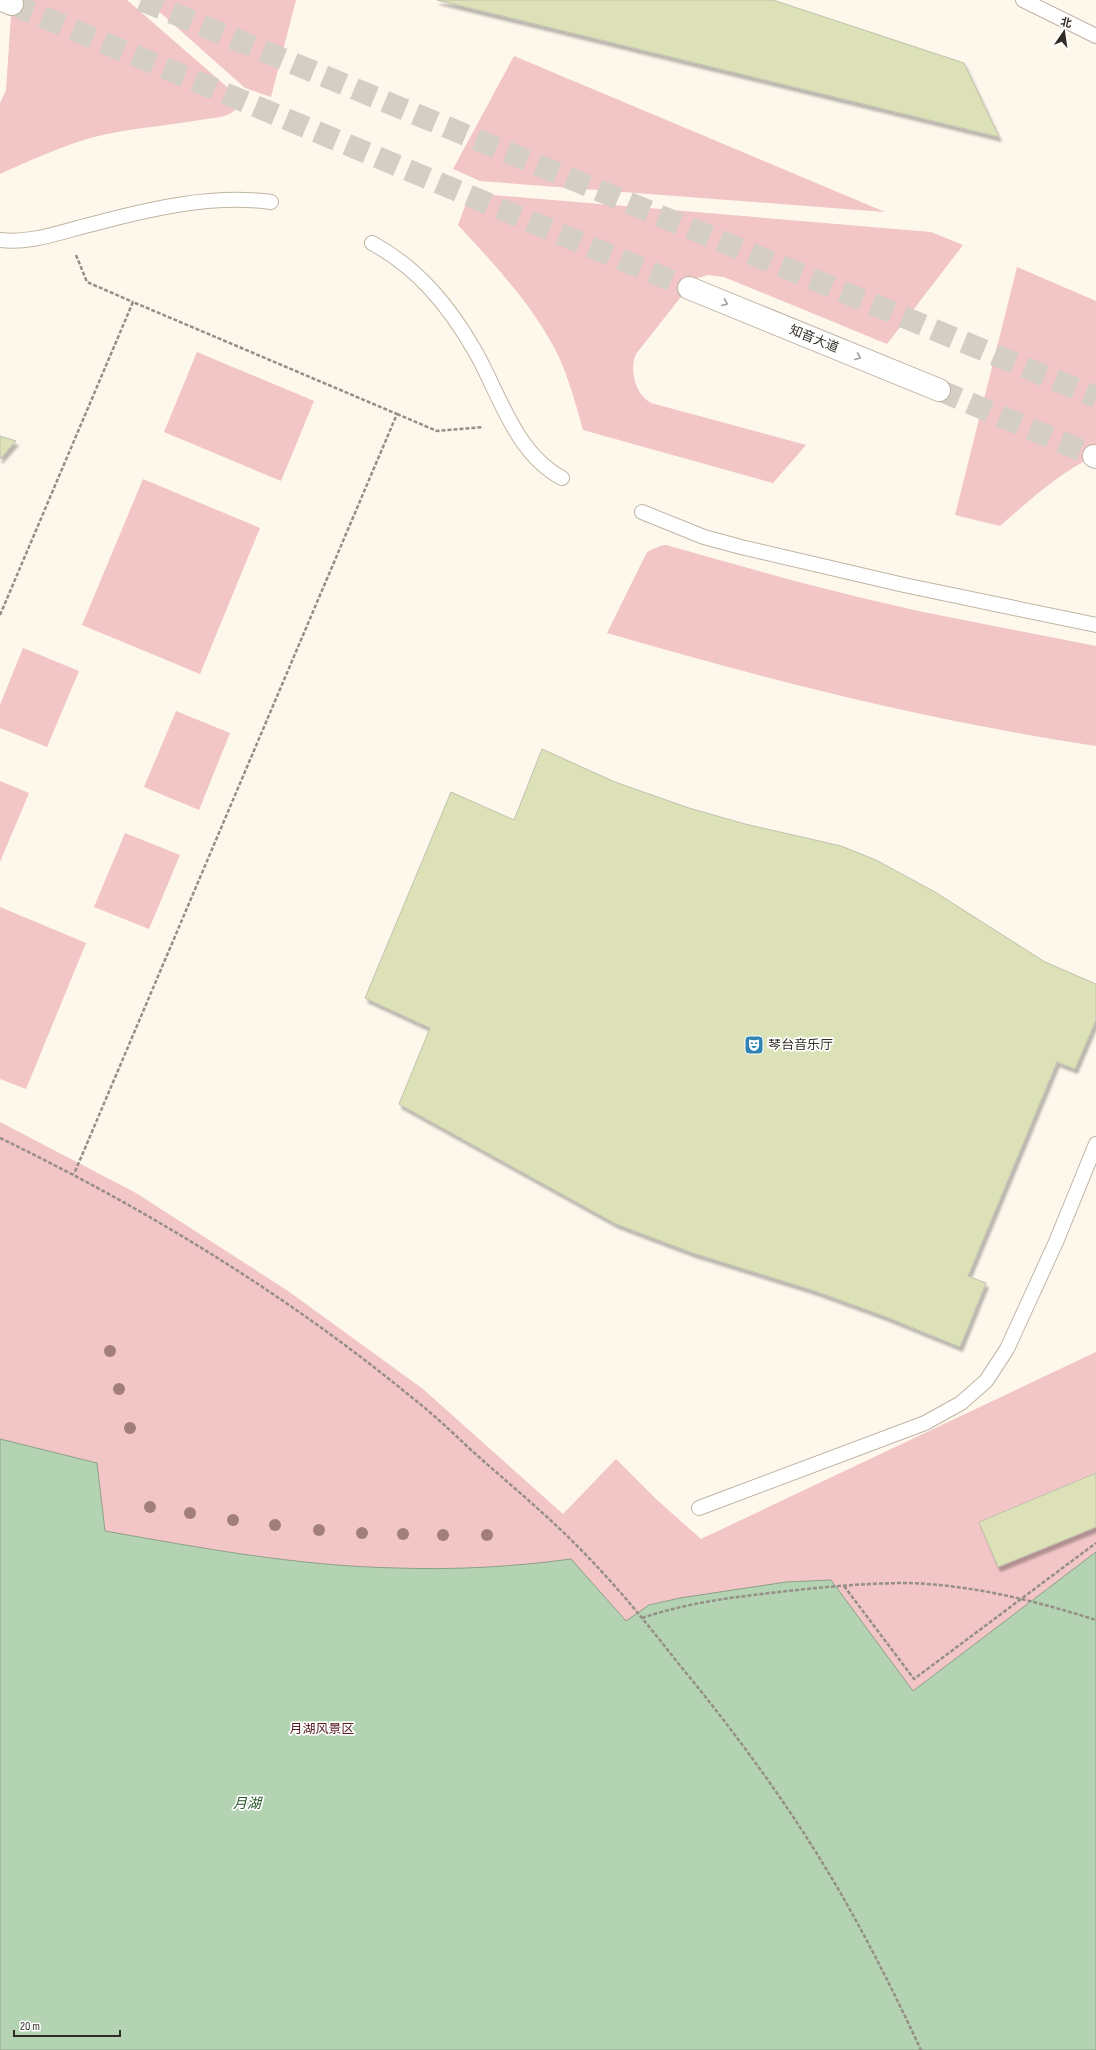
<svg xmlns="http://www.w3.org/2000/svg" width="1096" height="2050" viewBox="0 0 1096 2050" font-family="'Sofia Sans Condensed','Noto Sans SC',sans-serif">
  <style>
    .green { fill: #f2c5c6 }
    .water { fill: #b4d3b2; stroke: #8da188 }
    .building { fill: #dde1b7; stroke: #bfc2ae; filter: url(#shadow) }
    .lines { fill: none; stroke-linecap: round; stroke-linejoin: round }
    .secondary-tunnel { stroke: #d5cec4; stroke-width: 22; stroke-dasharray: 22 11; stroke-linecap: butt }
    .service-casing { stroke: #bfb5a4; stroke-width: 16 }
    .secondary-casing { stroke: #bfb5a4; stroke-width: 24 }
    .path { stroke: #958f87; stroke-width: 2.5; stroke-dasharray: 4 2; stroke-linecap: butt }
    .service { stroke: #fff; stroke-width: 14 }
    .secondary { stroke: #fff; stroke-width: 22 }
    .tree { fill: #a17e7c }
    .oneway { stroke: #a2a09d }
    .labels { text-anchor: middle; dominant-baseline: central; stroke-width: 3.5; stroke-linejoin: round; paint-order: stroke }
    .street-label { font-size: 13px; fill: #312c26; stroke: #fff }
    .poi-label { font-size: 13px; fill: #312c26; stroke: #fff; text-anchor: start }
    .park-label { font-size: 13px; fill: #551b21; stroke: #fff }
    .water-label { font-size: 14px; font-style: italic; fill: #285428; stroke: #fff }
  </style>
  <defs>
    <filter id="shadow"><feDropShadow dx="2.5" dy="4.5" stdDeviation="1" flood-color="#0004"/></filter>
  </defs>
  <rect width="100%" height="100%" fill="#fef7ec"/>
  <g class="green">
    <path d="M12,0H127L234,93C237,98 239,107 233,112C224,118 210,118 200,120C165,126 129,128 94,137C62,146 31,160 0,174V103L6,90Z"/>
    <path d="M146,0H296L271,97L245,88Z"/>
    <path d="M514,56L885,212L480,181L453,169Z"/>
    <path d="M470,193L931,232L963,245L887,344L724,277L708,275L695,279L636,354C629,370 635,394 651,403L806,445L773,483L583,430C576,405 569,379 558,355C533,305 495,265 458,225Z"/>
    <path d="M1017,267L1096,301V455C1059,473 1031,499 1000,526L955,515Z"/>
    <path d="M197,352L314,401L281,481L164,432Z"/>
    <path d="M143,479L260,528L200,674L82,625Z"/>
    <path d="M666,545L791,580L858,597L923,612L1096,646V746C930,721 768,680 607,633L647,552L660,546Z"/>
    <path d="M23,648L79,671L47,747L0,728V705Z"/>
    <path d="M176,711L230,733L199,810L144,787Z"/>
    <path d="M0,781L29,793L0,862Z"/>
    <path d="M125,833L180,855L149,929L94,907Z"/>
    <path d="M0,907L86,943L26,1089L0,1079Z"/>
    <path d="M0,1122L136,1193L288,1291L423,1389L563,1514L616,1459L657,1500L701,1539L1096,1352V2050H0Z"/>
  </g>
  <path class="water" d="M0,1439L97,1463L105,1531C201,1548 298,1566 396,1568C454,1570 513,1567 571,1559L626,1621L649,1605L680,1598L786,1582L831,1580L913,1691L1096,1552V2050H0Z"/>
  <g class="building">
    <path d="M437,0H773L964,63L999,137Z"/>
    <path d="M0,436L16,441L0,459Z"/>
    <path d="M542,749L615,782L689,808L745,824L841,846L876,860L935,892L1045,962L1096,984V1020L1075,1069L1057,1062L968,1276L986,1283L960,1347L884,1316L815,1291L693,1253L616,1224L399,1104L430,1028L365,998L451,792L514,820Z"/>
    <path d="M1096,1473V1527L998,1567L979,1522Z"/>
  </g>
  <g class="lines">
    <g class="secondary-tunnel">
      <path d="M141,0L1096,397"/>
      <path d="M12,4L689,288"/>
      <path d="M939,390L1094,456"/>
    </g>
    <g class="service-casing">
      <g id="service">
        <path d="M1023,0L1096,36"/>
        <path d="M0,240C31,244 63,231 93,224C149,209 212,194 271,202"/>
        <path d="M372,243C418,268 449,306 475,351C500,395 515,453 562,478"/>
        <path d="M642,512L704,537L741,547L904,585L1096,625"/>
        <path d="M699,1508L925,1423L961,1403L986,1381L1007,1349L1056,1242L1096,1144"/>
      </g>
    </g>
    <g class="secondary-casing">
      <g id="secondary">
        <path d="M2,0L12,4"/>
        <path d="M689,288L939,390"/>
        <path d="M1094,456L1096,457"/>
      </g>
    </g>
    <g class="path">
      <path d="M76,255L87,282L133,302"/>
      <path d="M397,414L437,431L483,427"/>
      <path d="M0,615L133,302L397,414L74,1174"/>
      <path d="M0,1138C147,1209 289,1296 415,1400C434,1415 452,1432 470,1449C509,1484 551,1518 587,1556C620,1590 649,1626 678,1663C730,1726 779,1792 822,1862C859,1922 891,1986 921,2050"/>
      <path d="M844,1586L914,1679L1096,1543"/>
      <path d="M642,1618C686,1603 733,1597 779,1592C822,1587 866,1583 909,1583C973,1585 1036,1601 1096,1620"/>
    </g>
    <use href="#service" class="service"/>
    <use href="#secondary" class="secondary"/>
  </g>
  <g class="tree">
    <circle cx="110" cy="1351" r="6"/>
    <circle cx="119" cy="1389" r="6"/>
    <circle cx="130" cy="1428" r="6"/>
    <circle cx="150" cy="1507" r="6"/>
    <circle cx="190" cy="1513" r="6"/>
    <circle cx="233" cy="1520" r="6"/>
    <circle cx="275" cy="1525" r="6"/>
    <circle cx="319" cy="1530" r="6"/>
    <circle cx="362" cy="1533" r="6"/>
    <circle cx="403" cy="1534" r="6"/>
    <circle cx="443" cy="1535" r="6"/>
    <circle cx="487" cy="1535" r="6"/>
  </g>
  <defs><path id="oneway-chevron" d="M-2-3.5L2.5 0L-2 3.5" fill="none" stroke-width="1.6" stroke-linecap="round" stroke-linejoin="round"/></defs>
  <g class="oneway">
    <use href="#oneway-chevron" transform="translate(725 303) rotate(22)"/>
    <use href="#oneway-chevron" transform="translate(858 357) rotate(22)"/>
  </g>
  <defs>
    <g id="theatre-square" transform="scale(1)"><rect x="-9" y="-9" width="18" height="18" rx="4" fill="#2f83b3" stroke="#fff"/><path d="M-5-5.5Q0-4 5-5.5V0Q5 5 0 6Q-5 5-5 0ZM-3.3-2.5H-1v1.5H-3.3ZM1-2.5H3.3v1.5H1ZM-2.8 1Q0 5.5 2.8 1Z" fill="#fff"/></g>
  </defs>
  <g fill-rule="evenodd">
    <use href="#theatre-square" x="754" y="1045"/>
  </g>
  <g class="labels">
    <g class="street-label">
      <text transform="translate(814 339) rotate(22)">知音大道</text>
    </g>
    <g class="poi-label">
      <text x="768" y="1045">琴台音乐厅</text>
    </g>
    <g class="park-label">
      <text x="322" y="1729">月湖风景区</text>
    </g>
    <g class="water-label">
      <text x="247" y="1803">月湖</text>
    </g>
  </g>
  <g transform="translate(1064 32) rotate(13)" stroke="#ffffff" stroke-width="3" paint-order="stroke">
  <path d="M0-3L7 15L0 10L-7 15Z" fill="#312c26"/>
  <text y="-6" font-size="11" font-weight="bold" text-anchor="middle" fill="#312c26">北</text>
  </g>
  <path d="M14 2030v6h106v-6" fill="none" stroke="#312c26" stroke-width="2"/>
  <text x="20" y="2030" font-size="12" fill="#312c26" stroke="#ffffff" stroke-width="3" paint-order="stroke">20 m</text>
</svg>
